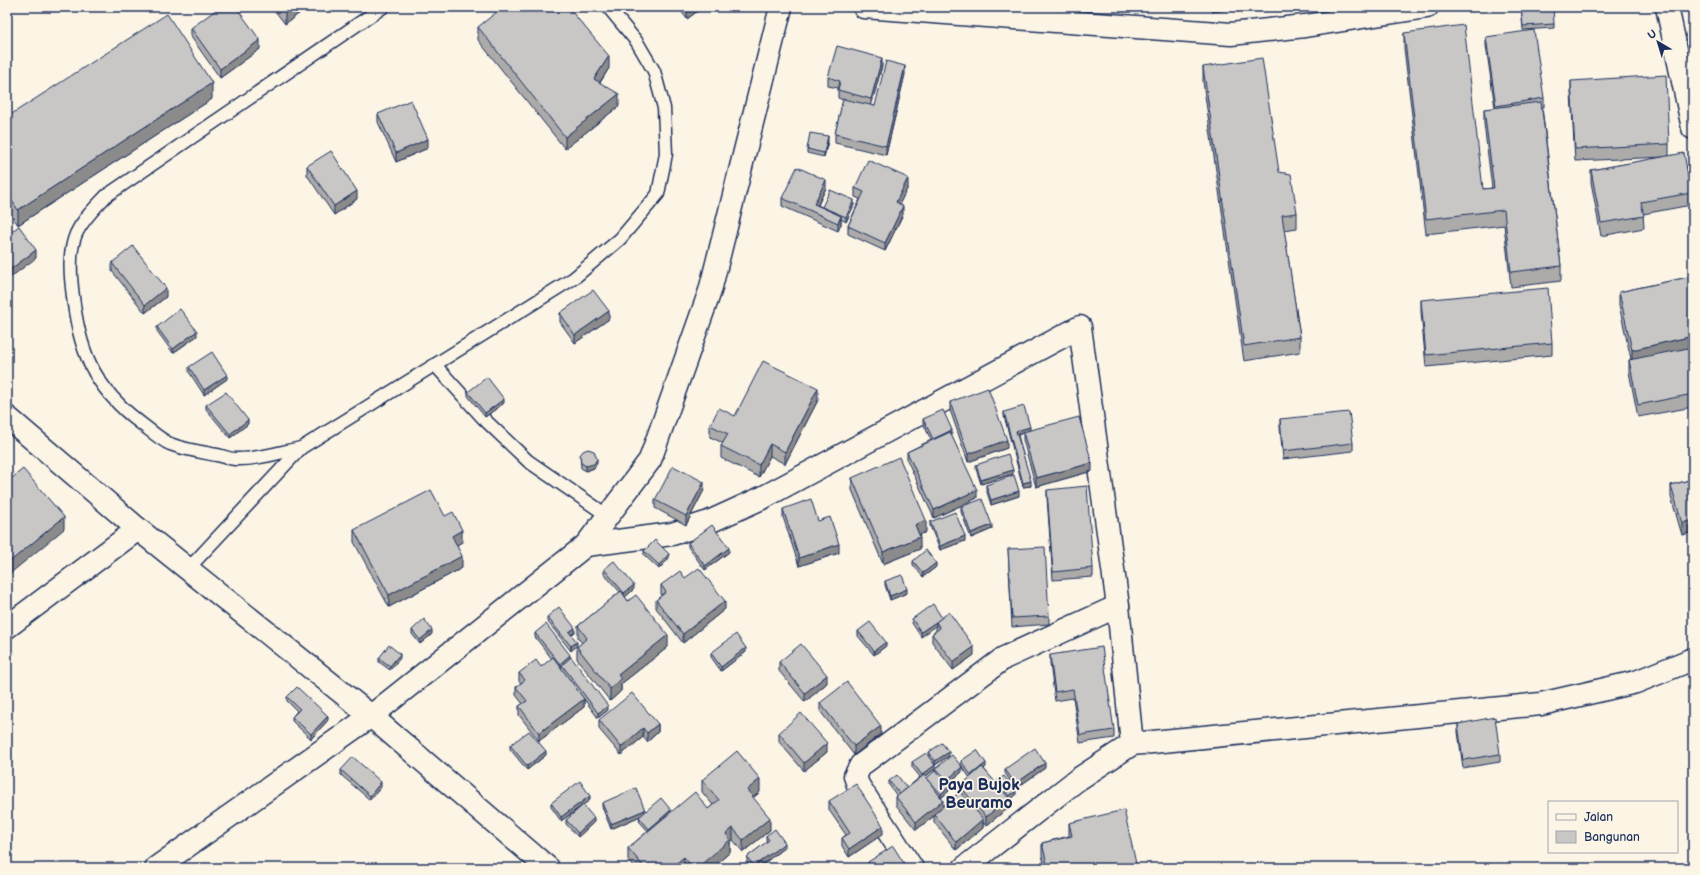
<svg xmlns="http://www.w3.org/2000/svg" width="1700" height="875" viewBox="0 0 1700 875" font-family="'Balsamiq Sans',sans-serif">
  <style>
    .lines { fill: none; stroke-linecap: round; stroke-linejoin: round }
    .service-casing { stroke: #1b2f5e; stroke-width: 15 }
    .minor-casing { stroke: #1b2f5e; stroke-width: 25 }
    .secondary-casing { stroke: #1b2f5e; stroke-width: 25 }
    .service { stroke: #fcf5e5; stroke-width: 12 }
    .minor { stroke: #fcf5e5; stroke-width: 22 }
    .secondary { stroke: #fcf5e5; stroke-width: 22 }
    .wall { fill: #acabaa; stroke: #1b2f5e }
    .shaded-wall { fill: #8c8b8b; stroke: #1b2f5e }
    .building { fill: #c8c7c6; stroke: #1b2f5e }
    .labels { text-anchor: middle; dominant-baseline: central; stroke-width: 3.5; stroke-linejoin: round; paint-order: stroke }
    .quarter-label { font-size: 16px; font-weight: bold; fill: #1b2f5e; stroke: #fcf5e5 }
  </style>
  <rect width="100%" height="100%" fill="#fcf5e5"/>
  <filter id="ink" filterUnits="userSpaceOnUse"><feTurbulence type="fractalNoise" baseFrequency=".025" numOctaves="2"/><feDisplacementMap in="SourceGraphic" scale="8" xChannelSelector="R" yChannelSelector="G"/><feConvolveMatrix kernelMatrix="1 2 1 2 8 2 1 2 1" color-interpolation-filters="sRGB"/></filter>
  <g filter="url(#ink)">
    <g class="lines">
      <g class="service-casing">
        <g id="service">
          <path d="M435,365L483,418L528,461L608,516"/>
          <path d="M301,448C280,452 257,460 235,459C229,459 223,456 217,455C201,452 186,450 170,444C161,440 151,431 143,425C92,387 78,349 72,288C70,270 69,251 76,234C83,219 95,208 106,196L383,7"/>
          <path d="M188,569L301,448L574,278L620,239L658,194L666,154L664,108L654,71L637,42L608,7"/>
        </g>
      </g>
      <g class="minor-casing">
        <g id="minor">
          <path d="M864,7L1231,34L1305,26L1427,7"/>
          <path d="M1667,7L1693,128"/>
          <path d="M586,545L672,534L709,522L764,497L1080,327L1118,606L1132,744"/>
          <path d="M7,627L138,529"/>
          <path d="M156,868L371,716L586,545L650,460L710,291L781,7"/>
          <path d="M912,868L858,785L855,776L861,765L1004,658L1118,606"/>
          <path d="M964,868L1077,780L1132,744L1541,704L1636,682L1693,659"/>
        </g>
      </g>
      <g class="secondary-casing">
        <path id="secondary" d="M7,417L138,529L371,716L548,868"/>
      </g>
      <use href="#service" class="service"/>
      <use href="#minor" class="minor"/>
      <use href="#secondary" class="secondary"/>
    </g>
    <g class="wall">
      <path d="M272,7H308L285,24Z"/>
      <path d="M678,7H703L687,19Z"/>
      <path d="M1212,7H1255L1212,12Z"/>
      <path d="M1521,7L1554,24V28L1523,30Z"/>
      <path d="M478,27L609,68L600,83L619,106L565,149L478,40Z"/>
      <path d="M191,28L260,49L220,78L191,37Z"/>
      <path d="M1404,33L1483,189L1492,188L1484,124V109L1495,108L1486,46V37L1544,98V107H1542L1561,266V281L1511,287L1504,225L1426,234L1404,48Z"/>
      <path d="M882,66L871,105L875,106L905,74L886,155L835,143V134L843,100L838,98V88L828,86V77Z"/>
      <path d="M1203,67L1279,172L1297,213V228L1284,230L1300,337V352L1244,361L1203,82Z"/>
      <path d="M1571,81L1669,144V156L1691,193V205L1643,214L1644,228L1601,236L1591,182V170L1664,157L1575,161L1571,93Z"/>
      <path d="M212,99L18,225L7,208V117Z"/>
      <path d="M378,114L428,148L396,162L378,122Z"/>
      <path d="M828,141L824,157L807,153V149Z"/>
      <path d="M307,166L357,199L334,215L307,175Z"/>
      <path d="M908,187L899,204L903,214L885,251L848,234V226L860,199L855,197V188Z"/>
      <path d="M826,188L818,205L822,207L854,205L846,222L841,219V224L838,231L782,206V198Z"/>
      <path d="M112,263L166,297L145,313L112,271Z"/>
      <path d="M1693,276V407L1638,417L1629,372V360L1631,359L1619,305V292Z"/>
      <path d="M1421,300L1552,343V355L1426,367L1421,312Z"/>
      <path d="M560,313L609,319L575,343L560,322Z"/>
      <path d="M157,327L197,336L173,353L157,331Z"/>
      <path d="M189,367L227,379L204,395L189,372Z"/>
      <path d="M468,392L504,403L485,417L468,396Z"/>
      <path d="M818,400L785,464L770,456L759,477L721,458V446L723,443L710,437V425L735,416Z"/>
      <path d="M950,402L1007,448L968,462L950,410Z"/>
      <path d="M206,405L248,424L230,438L206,409Z"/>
      <path d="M1004,412L1030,430L1092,471L1036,487L1023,440V433L1018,435L1031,486L1023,487L1004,416Z"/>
      <path d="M923,419L952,434L951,435L977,498L934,518L907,460V452L931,440L923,423Z"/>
      <path d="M1280,419L1353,443V451L1283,459L1280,428Z"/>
      <path d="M580,455L597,463L594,468L586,471L581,468Z"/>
      <path d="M976,465L1013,474L981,484L976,469Z"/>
      <path d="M852,478L926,532L919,535L920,549L883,564L852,490Z"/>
      <path d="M1693,479V532L1682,535L1671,497V485Z"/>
      <path d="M986,485L1019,496L991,505L986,489Z"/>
      <path d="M704,490L686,525L655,508V500Z"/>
      <path d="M1047,490L1093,568V577L1053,580L1047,498Z"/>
      <path d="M961,507L992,529L971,538L961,512Z"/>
      <path d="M783,509L839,553L799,566L783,517Z"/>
      <path d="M445,516L462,542L457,545L462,568L389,607L354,542V530Z"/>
      <path d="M930,522L965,541L940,550L930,526Z"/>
      <path d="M688,543L729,552L705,570L688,547Z"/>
      <path d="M1008,549L1049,616V624L1012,627Z"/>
      <path d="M644,551L669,558L659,569L644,555Z"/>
      <path d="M913,561L936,567L923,577L913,565Z"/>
      <path d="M604,569L634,589L625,597L668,647L621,684V691L610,701L577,659V647L582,643L578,638V626L620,592L604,574Z"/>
      <path d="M685,578L725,609L683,643L656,608V600L662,595L661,594V585Z"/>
      <path d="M885,581L907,593L890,600L885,585Z"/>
      <path d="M547,617L575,632L571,635V651L547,621Z"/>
      <path d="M942,618L974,655L953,670L932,642V634L936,631V626L921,637L912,623V619Z"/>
      <path d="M412,630L432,634L420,644L412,634Z"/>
      <path d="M858,631L886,646L874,655L858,636Z"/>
      <path d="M535,633L570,658L608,710L598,718L584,699V707L539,741L519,715V706L523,704L516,695V687L521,684L519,681V673L541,667L552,659L535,637Z"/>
      <path d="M746,652L721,671L711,657V653Z"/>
      <path d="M1050,655L1114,730V738L1080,743L1073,698L1055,701L1050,664Z"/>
      <path d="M379,658H400L390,670L379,662Z"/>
      <path d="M779,662L827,683L805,702L779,671Z"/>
      <path d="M287,697L328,720L311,739L292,721V717L297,711L287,701Z"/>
      <path d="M820,703L881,734L854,755L820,711Z"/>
      <path d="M599,720L658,724V732L647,742L643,737L621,755L599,729Z"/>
      <path d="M1458,724L1500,754V762L1463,768L1458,732Z"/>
      <path d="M779,733L827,752L804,771L779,742Z"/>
      <path d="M510,745L546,755L527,770L510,749Z"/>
      <path d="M929,752L949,756L935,765L929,757Z"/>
      <path d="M961,761L986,767L984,769L997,785V781L1016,795L1009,800V807L986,826L983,822V828L956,850L934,822V816L916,830L896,805V797L897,796L889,785V781L907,788L920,777L912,767V762L935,769L925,777L927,779V778L936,771V768L962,772L947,784L949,791L941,798L943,806L960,792V786L970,778L961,765Z"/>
      <path d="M1045,768L1015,789L1005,773V769Z"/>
      <path d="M341,770L381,787L370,800L341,775Z"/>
      <path d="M702,780L760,792L753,798L770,830L743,852L733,840L730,842V852L712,868H635L628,860V848L648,831L639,821L640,816L611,829L602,807V803L645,812H671L708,809L713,805L702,792Z"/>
      <path d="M590,800L583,805L594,822L578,837L566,824V820L582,806L561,821L551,807V803Z"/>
      <path d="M829,801L883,834L849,857L842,846V838L846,835L829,810Z"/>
      <path d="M1069,823L1137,868H1045L1042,855V843L1069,836Z"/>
      <path d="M766,836L785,847L758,868H752L747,862V857L767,842L766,840Z"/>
      <path d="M868,862L907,868H868Z"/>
    </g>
    <g class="shaded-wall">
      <path d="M291,7H308L285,24V12Z"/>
      <path d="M687,7H703L687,19Z"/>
      <path d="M260,40V49L220,78V69Z"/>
      <path d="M609,56V68L594,91V79Z"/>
      <path d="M882,58V66L871,107V99Z"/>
      <path d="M905,66V74L886,155V146Z"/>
      <path d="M212,83V99L18,225V210Z"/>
      <path d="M619,94V106L565,149V137Z"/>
      <path d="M828,136V141L824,157V153Z"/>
      <path d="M428,139V148L396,162V153Z"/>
      <path d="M908,178V187L896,211V202Z"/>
      <path d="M826,180V188L814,212V204Z"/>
      <path d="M357,191V199L334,215V206Z"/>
      <path d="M854,200V205L846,222V217Z"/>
      <path d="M903,206V214L885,251V243Z"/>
      <path d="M841,216V224L838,231V223Z"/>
      <path d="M36,250V258L7,280V272Z"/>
      <path d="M166,288V297L145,313V305Z"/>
      <path d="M609,311V319L575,343V335Z"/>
      <path d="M197,331V336L173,353V349Z"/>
      <path d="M1693,336V348L1632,362V350Z"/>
      <path d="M227,375V379L204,395V390Z"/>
      <path d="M818,388V400L785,464V452Z"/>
      <path d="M504,399V403L485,417V413Z"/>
      <path d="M248,420V424L230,438V434Z"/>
      <path d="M1030,427V431L1016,435V431Z"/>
      <path d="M952,430V434L933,443V439Z"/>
      <path d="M1007,440V448L968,462V454Z"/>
      <path d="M770,444V456L759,477V465Z"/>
      <path d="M597,459V463L594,468L586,471V466Z"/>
      <path d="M1092,463V471L1036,487V478Z"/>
      <path d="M1013,470V474L981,484V480Z"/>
      <path d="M1031,481V486L1023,487V483Z"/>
      <path d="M704,482V490L686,525V516Z"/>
      <path d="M977,490V498L934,518V510Z"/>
      <path d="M1019,491V496L991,505V500Z"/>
      <path d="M64,517V529L7,576V564Z"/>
      <path d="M926,520V532L915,537V525Z"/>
      <path d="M1693,520V532L1682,535V523Z"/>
      <path d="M992,525V529L971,538V533Z"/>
      <path d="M462,530V542L452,548V536Z"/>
      <path d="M965,536V541L940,550V546Z"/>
      <path d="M920,537V549L883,564V552Z"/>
      <path d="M839,544V553L799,566V558Z"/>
      <path d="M729,548V552L705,570V566Z"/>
      <path d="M669,554V558L659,569V565Z"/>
      <path d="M462,556V568L389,607V595Z"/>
      <path d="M936,563V567L923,577V573Z"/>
      <path d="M634,585V589L624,598V593Z"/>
      <path d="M907,589V593L890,600V596Z"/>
      <path d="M725,601V609L683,643V634Z"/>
      <path d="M942,618L936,622V626L921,637V632Z"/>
      <path d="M575,628V632L569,636V632Z"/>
      <path d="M432,630V634L420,644V640Z"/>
      <path d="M668,635V647L621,684V691L610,701V689L618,675Z"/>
      <path d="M577,642V646L571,651V646Z"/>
      <path d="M886,642V646L874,655V651Z"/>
      <path d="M974,647V655L953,670V662Z"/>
      <path d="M746,648V652L721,671V667Z"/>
      <path d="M400,654V658L390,670V666Z"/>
      <path d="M570,655V659L562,665V667L560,668V664Z"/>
      <path d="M827,675V683L805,702V693Z"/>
      <path d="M584,699V707L539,741V733Z"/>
      <path d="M608,706V710L598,718V713Z"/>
      <path d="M328,716V720L311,739V734Z"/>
      <path d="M658,724V732L647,742V733Z"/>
      <path d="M881,726V734L854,755V746Z"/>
      <path d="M643,728V737L621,755V747Z"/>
      <path d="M827,743V752L804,771V763Z"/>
      <path d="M546,751V755L527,770V766Z"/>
      <path d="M949,752V756L935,765V761Z"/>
      <path d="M986,763V767L971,779V775Z"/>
      <path d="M1045,763V768L1015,789V784Z"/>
      <path d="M935,765V769L922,779V775Z"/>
      <path d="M962,767V772L947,784V780Z"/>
      <path d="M760,779V792L747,802V790Z"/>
      <path d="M381,782V787L370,800V796Z"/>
      <path d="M949,787V791L941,798V794Z"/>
      <path d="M1016,791V795L1009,801V796Z"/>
      <path d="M590,796V800L561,821V817Z"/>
      <path d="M1009,798V807L986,826V817Z"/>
      <path d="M943,800V809L934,814V816L916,830V822Z"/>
      <path d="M645,810V814L611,829V824Z"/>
      <path d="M671,810V814L649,833V829Z"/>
      <path d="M594,818V822L578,837V833Z"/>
      <path d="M770,818V830L743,852V840Z"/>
      <path d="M983,819V828L956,850V842Z"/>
      <path d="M883,826V834L849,857V849Z"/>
      <path d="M733,828V840L730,842V852L712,868H697L726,834Z"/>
      <path d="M785,843V847L758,868H754V866Z"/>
      <path d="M684,857V868H671Z"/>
    </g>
    <g class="building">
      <path d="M220,7H236L260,40L220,69L191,28Z"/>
      <path d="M281,7H291L285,12Z"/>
      <path d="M503,7H532L535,8L537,7H568L609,56L594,79L619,94L565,137L478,27Z"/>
      <path d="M1521,7H1553L1554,24L1523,26Z"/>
      <path d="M167,14L212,83L18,210L7,193V117Z"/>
      <path d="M1464,25L1483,189L1494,188L1484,109L1541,102L1561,266L1511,272L1504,210L1426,219L1404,33Z"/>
      <path d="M1534,30L1544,98L1496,106L1486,37Z"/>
      <path d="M837,46L882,58L871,99L838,90L840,81L828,77Z"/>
      <path d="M1262,58L1279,172L1291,174L1297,213L1282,215L1300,337L1244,346L1203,67Z"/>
      <path d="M886,61L905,66L886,146L835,134L843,99L875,106Z"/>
      <path d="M1666,75L1669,144L1575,149L1571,81Z"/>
      <path d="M411,100L428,139L396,153L378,114Z"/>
      <path d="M810,133L828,136L824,153L807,149Z"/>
      <path d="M331,151L357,191L334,206L307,166Z"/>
      <path d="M1684,153L1691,193L1641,202L1644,216L1601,223L1591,170Z"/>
      <path d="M868,160L908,178L896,202L903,206L885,243L848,226L864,192L855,188Z"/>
      <path d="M797,167L826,180L814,204L841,216L838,223L782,198Z"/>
      <path d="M830,190L854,200L846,217L822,207Z"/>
      <path d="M19,226L36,250L7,272V235Z"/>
      <path d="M133,246L166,288L145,305L112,263Z"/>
      <path d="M1693,276V336L1632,350L1619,292Z"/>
      <path d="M1548,288L1552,343L1426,355L1421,300Z"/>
      <path d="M593,290L609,311L575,335L560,313Z"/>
      <path d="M180,309L197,331L173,349L157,327Z"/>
      <path d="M1693,347V394L1638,405L1629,360Z"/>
      <path d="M212,352L227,375L204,390L189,367Z"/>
      <path d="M763,361L818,388L785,452L770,444L759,465L721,446L728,434L710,425L719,408L735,416Z"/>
      <path d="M487,377L504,399L485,413L468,392Z"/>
      <path d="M988,388L1007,440L968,454L950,402Z"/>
      <path d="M226,392L248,420L230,434L206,405Z"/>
      <path d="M1024,406L1030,427L1016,431L1031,481L1023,483L1004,412Z"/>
      <path d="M943,410L952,430L933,439L923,419Z"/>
      <path d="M1349,412L1353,443L1283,451L1280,419Z"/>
      <path d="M1079,417L1092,463L1036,478L1023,432Z"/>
      <path d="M950,432L977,490L934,510L907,452Z"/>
      <path d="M588,449L594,451L597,459L594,464L586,466L581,463L580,455L583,451Z"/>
      <path d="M1008,454L1013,470L981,480L976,465Z"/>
      <path d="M899,457L926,520L915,525L920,537L883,552L852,478Z"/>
      <path d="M673,466L704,482L686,516L655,500Z"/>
      <path d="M23,469L64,517L7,564V482Z"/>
      <path d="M1014,475L1019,491L991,500L986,485Z"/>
      <path d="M1693,479V520L1682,523L1671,485Z"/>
      <path d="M1087,486L1093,568L1053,572L1047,490Z"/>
      <path d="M431,490L445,516L453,512L462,530L452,536L462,556L389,595L354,530Z"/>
      <path d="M811,499L818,521L830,517L839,544L799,558L783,509Z"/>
      <path d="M982,499L992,525L971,533L961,507Z"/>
      <path d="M955,512L965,536L940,546L930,522Z"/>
      <path d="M712,525L729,548L705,566L688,543Z"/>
      <path d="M655,540L669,554L659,565L644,551Z"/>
      <path d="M1045,547L1049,616L1012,618L1008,549Z"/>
      <path d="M926,550L936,563L923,573L913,561Z"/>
      <path d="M614,561L634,585L624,593L604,569Z"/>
      <path d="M699,568L725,601L683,634L656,600L666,592L661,585L680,571L685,578Z"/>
      <path d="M902,575L907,589L890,596L885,581Z"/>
      <path d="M621,591L628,601L636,595L668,635L618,675L621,679L610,689L577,647L587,638L578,626Z"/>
      <path d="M933,604L942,618L921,632L912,619Z"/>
      <path d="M559,607L575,628L569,632L577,642L571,646L547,617Z"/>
      <path d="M949,612L974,647L953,662L932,634L940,628L936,622Z"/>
      <path d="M424,619L432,630L420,640L412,630Z"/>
      <path d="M870,622L886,642L874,651L858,631Z"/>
      <path d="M546,624L570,655L560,664L535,633Z"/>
      <path d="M736,634L746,648L721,667L711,653Z"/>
      <path d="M801,644L827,675L805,693L779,662Z"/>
      <path d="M389,645L400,654L390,666L379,658Z"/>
      <path d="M1102,647L1114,730L1080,735L1073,689L1055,692L1050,655Z"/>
      <path d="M553,657L584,699L539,733L519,706L527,701L516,687L525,680L519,673L536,660L541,667Z"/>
      <path d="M571,657L608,706L598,713L562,665Z"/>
      <path d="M847,682L881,726L854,746L820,703Z"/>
      <path d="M297,687L328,716L311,734L292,717L300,709L287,697Z"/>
      <path d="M632,693L658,724L647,733L643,728L621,747L599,720Z"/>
      <path d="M801,713L827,743L804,763L779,733Z"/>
      <path d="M1495,717L1500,754L1463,760L1458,724Z"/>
      <path d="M529,731L546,751L527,766L510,745Z"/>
      <path d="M942,743L949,752L935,761L929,752Z"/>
      <path d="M1035,748L1045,763L1015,784L1005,769Z"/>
      <path d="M977,750L986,763L971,775L961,761Z"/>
      <path d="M737,751L760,779L747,790L770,818L743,840L733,828L726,834L730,840L697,868H693L684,857L671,868H645L628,848L695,792L708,809L719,800L702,780Z"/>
      <path d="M926,753L935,765L922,775L912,762Z"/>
      <path d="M952,755L962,767L947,780L936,768Z"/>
      <path d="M353,757L381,782L370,796L341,770Z"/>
      <path d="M982,767L1009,798L986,817L960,786Z"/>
      <path d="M936,770L949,787L941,794L927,778Z"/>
      <path d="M897,775L907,788L900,794L889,781Z"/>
      <path d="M924,775L943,800L916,822L896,797Z"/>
      <path d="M1004,776L1016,791L1009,796L997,781Z"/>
      <path d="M580,781L590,796L561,817L551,803Z"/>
      <path d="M856,784L883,826L849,849L842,838L850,833L829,801Z"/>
      <path d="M636,788L645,810L611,824L602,803Z"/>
      <path d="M960,792L983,819L956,842L934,814Z"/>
      <path d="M661,798L671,810L649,829L639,817Z"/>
      <path d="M583,805L594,818L578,833L566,820Z"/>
      <path d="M1124,810L1137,868H1048L1042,843L1072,836L1069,823Z"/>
      <path d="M775,829L785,843L754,866L747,857L769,840L766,836Z"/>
      <path d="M893,846L907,868H872L868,862Z"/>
      <path d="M266,866L267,868H262Z"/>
    </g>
  </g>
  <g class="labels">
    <g class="quarter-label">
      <text x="979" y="785">Paya Bujok<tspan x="979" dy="18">Beuramo</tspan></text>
    </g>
  </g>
  <rect width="1700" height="875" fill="none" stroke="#fcf5e5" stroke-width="24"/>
  <rect x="12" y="12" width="1676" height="851" fill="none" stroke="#1b2f5e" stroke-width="1.5" filter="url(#ink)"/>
  <rect x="1548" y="801" width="130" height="52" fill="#fcf5e5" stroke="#a2a6af"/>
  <rect x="1556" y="814" width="20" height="6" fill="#fcf5e5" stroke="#a2a6af"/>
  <text x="1584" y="821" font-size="12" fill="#1b2f5e">Jalan</text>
  <rect x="1556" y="831" width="20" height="12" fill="#c8c7c6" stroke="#a2a6af"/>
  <text x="1584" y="841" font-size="12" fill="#1b2f5e">Bangunan</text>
  <g transform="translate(1658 42) rotate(322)" stroke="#fcf5e5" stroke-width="3" paint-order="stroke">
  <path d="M0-3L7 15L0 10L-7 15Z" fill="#1b2f5e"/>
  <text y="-6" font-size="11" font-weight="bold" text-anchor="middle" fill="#1b2f5e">U</text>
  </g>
</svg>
